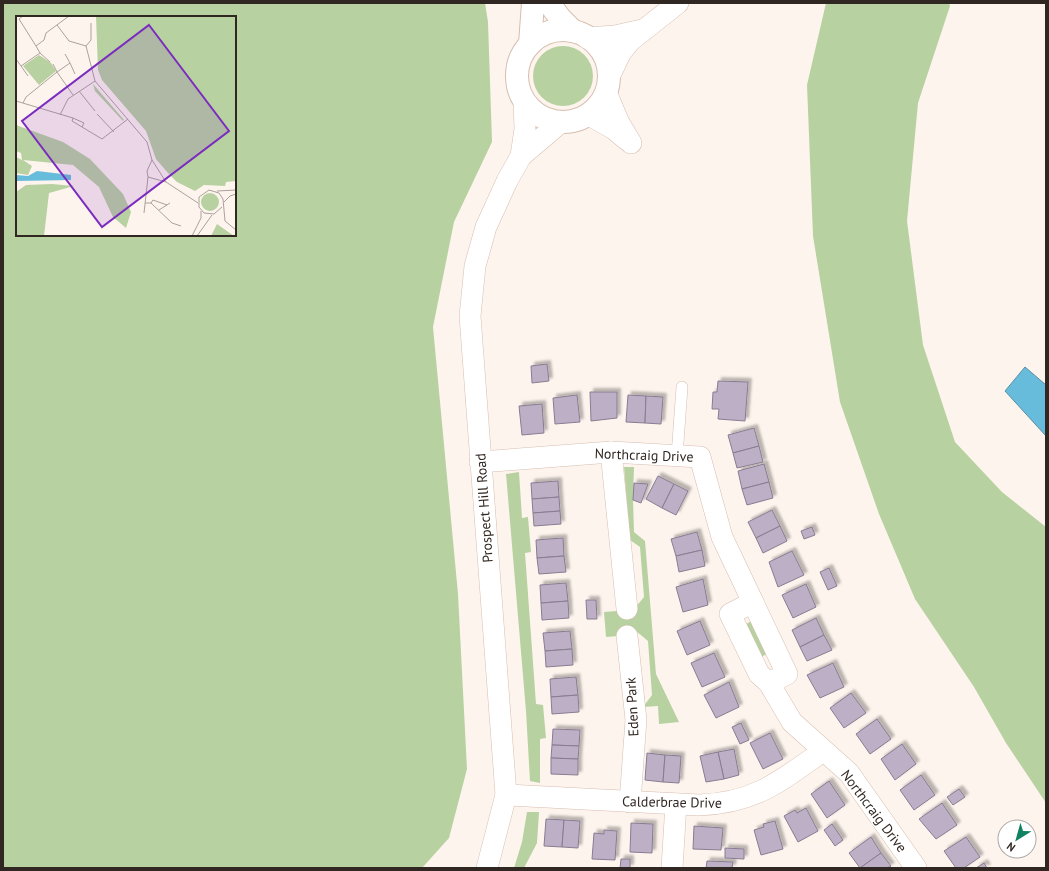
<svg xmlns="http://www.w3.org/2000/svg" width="1049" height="871" viewBox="0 0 1049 871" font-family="'PT Sans',sans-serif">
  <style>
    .green { fill: #b8d1a0; fill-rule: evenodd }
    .water { fill: #67bcdb; stroke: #578fa4 }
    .building { fill: #bdb0c6; stroke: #887c91; filter: url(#shadow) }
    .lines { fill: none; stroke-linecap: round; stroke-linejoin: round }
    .lane-casing { stroke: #d6beb0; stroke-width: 12 }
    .street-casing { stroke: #d6beb0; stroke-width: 22 }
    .secondary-casing { stroke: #d6beb0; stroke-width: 24 }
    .lane { stroke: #fff; stroke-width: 11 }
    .street { stroke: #fff; stroke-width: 21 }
    .secondary { stroke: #fff; stroke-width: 22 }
    .labels { text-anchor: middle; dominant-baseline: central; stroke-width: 3; stroke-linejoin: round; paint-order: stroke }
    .street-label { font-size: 14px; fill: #312722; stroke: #fff }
    .inset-road { fill: none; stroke: #aca29c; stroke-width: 1 }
    .view { fill: #7b2cbf; fill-opacity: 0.15; stroke: #7b2cbf; stroke-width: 2 }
    .inset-edge { fill: none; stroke: #312722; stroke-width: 2 }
  </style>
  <defs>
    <filter id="shadow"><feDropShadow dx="3.5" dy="-3.5" stdDeviation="1" flood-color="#0004"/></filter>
  </defs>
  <rect width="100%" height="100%" fill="#fef4ee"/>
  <g class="green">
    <path d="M3,3H485L488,22L492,142L454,222L433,327L458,594L467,769L449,838L422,868H3ZM17,17H235V235H17Z"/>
    <path d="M826,3H949L950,6L918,103L907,221L923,345L955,442L1002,492L1046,527V803L1006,743L974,687L915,599L879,514L840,402L813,236L807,85Z"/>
    <circle cx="563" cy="76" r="30"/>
    <path d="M624,467H634L633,500L634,532L645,541L656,674L679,722L659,724L658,706L643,707L652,695L648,641L636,631L619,636L606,637L604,612L617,611L618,614L635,612V608L644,597L640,547L630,540Z"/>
    <path d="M519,472L522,518L528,517L531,552L525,553L536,704L543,705L546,738L540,739V783L530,781L526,711L506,474Z"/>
    <path d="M751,621L767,654L761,657L745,625Z"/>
    <path d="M527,812H539L537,843L524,868H514L522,842Z"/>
  </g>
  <path class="water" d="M1025,367L1046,385V436L1005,391Z"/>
  <g class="building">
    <path d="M547,364L549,381L532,383L531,366Z"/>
    <path d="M718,381L748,382L745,421L718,419L719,409H712L713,392H717Z"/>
    <path d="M590,392H617V418L591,421Z"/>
    <path d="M577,395L580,422L555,424L553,398Z"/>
    <path d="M628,395L646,396L645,423L626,422Z"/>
    <path d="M646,396L663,397L661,424L645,423Z"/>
    <path d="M542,404L544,433L522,435L519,406Z"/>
    <path d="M754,428L759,446L733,453L728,435Z"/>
    <path d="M759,446L763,462L737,468L733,453Z"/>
    <path d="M764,464L769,482L742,489L738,471Z"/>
    <path d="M658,476L674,484L662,508L646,499Z"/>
    <path d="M558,481L559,497L532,499L531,483Z"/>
    <path d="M769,482L773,498L747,505L742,489Z"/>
    <path d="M634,483L648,484L641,503L633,500Z"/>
    <path d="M674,484L688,491L676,515L662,508Z"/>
    <path d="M559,497L560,511L533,513L532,499Z"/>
    <path d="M772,510L780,526L756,538L748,522Z"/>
    <path d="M560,511L561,524L534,526L533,513Z"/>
    <path d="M780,526L787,541L763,553L756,538Z"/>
    <path d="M812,527L815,535L804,539L801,531Z"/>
    <path d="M697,532L702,550L676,556L671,539Z"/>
    <path d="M563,538L564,556L537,558L536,540Z"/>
    <path d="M702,550L705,566L679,572L676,556Z"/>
    <path d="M792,551L804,575L778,587L769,562Z"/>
    <path d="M564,556L566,572L539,574L537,558Z"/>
    <path d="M829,568L837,586L828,590L820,572Z"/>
    <path d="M703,579L708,605L683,612L676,587Z"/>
    <path d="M566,583L568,601L541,603L540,585Z"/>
    <path d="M806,584L816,607L793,618L782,595Z"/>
    <path d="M586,600H596L597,619H587Z"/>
    <path d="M568,601L569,618L542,620L541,603Z"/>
    <path d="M816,618L824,635L800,647L792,630Z"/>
    <path d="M700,621L710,645L687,655L677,631Z"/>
    <path d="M570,631L572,649L545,651L543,633Z"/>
    <path d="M824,635L832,650L807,661L800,647Z"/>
    <path d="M572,649L573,665L546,667L545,651Z"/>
    <path d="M714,653L725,677L702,687L691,663Z"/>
    <path d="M833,663L844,687L820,698L807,675Z"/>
    <path d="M576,677L578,695L551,697L550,679Z"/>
    <path d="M729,682L739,707L716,718L704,695Z"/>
    <path d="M851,693L866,713L844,728L830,708Z"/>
    <path d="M578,695L579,712L552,714L551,697Z"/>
    <path d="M877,719L891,739L870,754L856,734Z"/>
    <path d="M741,723L749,740L740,744L732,727Z"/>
    <path d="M553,729L580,730L579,746L552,745Z"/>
    <path d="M770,733L783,759L763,769L750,743Z"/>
    <path d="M902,744L916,764L895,780L881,759Z"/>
    <path d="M552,745L579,746L578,759L551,758Z"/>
    <path d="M734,749L739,775L724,779L718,752Z"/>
    <path d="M718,752L724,779L706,782L700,756Z"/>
    <path d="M647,753L665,755L663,782L645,780Z"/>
    <path d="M665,755L681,756L679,783L663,782Z"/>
    <path d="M551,758L578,759V775L551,774Z"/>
    <path d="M921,775L935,795L914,810L900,790Z"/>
    <path d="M829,781L845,805L827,818L811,794Z"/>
    <path d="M959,789L965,797L953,805L947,797Z"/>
    <path d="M942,803L957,825L936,839L919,819Z"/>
    <path d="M806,808L818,831L798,842L784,816L795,810L797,813Z"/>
    <path d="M546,819L564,820L562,847L544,846Z"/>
    <path d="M564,820L580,821L578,848L562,847Z"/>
    <path d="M775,821L783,849L761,855L754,830L764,827L763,824Z"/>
    <path d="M631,823L653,824L652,853L630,852Z"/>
    <path d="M832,824L843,840L835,846L824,830Z"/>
    <path d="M694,826L723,828L721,850L693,849Z"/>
    <path d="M604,830L617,831L615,860L592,859L594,833L604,834Z"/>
    <path d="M871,837L881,853L860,868L849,853Z"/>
    <path d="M966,837L980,857L964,868H956L944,851Z"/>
    <path d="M725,848L744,849V859L725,858Z"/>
    <path d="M881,853L891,866L887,868H860Z"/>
    <path d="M621,859H630V868H620Z"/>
    <path d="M707,861L733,862L732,868H706Z"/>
    <path d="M984,863L987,868H976Z"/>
  </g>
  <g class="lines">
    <g class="lane-casing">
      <path id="lane" d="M677,456L682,387"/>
    </g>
    <g class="street-casing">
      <g id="street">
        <path d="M587,38L615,36L642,30"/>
        <path d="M609,77L621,52L630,41L678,3"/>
        <path d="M606,92L619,123L631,143"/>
        <path d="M589,115L614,129L627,140"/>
        <path d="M521,156L525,129L524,101"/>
        <path d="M611,452L627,609"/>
        <path d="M480,462L611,452L700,457L722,537L787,674L769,683L792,722L849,773L916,868"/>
        <path d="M753,602L730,614L759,674L769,683"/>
        <path d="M627,636L636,720L630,802"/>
        <path d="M506,795L699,805C755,803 779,782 823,751"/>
        <path d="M487,868L506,795L470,316L475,266L486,227L507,181L521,156L561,122"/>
        <path d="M672,868L676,804"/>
      </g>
    </g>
    <g class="secondary-casing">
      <g id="secondary">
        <path d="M549,3L560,18L573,31"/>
        <circle cx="563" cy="76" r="46"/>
        <path d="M530,44L533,3"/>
      </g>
    </g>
    <use href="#lane" class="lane"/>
    <use href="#street" class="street"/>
    <use href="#secondary" class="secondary"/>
  </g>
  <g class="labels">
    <g class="street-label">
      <text transform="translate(644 455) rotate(2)">Northcraig Drive</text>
      <text transform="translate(484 508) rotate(-94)">Prospect Hill Road</text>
      <text transform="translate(632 707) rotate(-93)">Eden Park</text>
      <text transform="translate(672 802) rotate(1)">Calderbrae Drive</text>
      <text transform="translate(874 811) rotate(53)">Northcraig Drive</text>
    </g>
  </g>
  <g transform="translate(16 16)">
    <rect width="220" height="220" fill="#fef4ee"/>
    <path d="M80,0H220V165L210,166L209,170L188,169L179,175L161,166L152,157L140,143L130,115L86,64L82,54ZM23,39L35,47L40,55L23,69L7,50ZM77,68L108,104L107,105L79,75ZM0,109L47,126L74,143L107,178L115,196L110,212L97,201L83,171L57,149L7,144L16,150L12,159L0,157V141L6,144L5,137L0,135ZM36,168L58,170L33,177L28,220H0V176L10,169ZM185 186a9 9 0 1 1 18 0a9 9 0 1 1-18 0ZM201,208L218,220H195Z" fill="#b8d1a0"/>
    <path d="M21,155L55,159V164L0,165V159L12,160Z" fill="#67bcdb"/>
    <path class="inset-road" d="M7,0L3,3L20,30L28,24L30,17L53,0M41,9L53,25L70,30L79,65L131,126L136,144L131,155L132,161L150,166L182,187M70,30L75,24V7M24,37L34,46M0,43L5,50L24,37L20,30M54,47L59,58M37,48L41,56L54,47L49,38M5,50L12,60M63,75L79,95M0,85L57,102L56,105L86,123L112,103M7,87L10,81L41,56L57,79M81,98L98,116M44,99L52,83L79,65M57,102L68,107L66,111M136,144L150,166M201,175L220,174M208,186L214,180L220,178M129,187H135L156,207L165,210M135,187L137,184L151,189M206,191L198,198L188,197L183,191V181L193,174L203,177L207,183L209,205L220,214M143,194L154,187M128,197L132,161M176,220L185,202V195M181,220L196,199"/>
    <path class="view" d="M133,9L213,115L86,211L6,105Z"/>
    <rect width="220" height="220" class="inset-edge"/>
  </g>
  <rect width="1049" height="871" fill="none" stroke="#312722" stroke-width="8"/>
  <g transform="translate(1017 839) rotate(217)"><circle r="19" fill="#ffffff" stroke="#ada9a7"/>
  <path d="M0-3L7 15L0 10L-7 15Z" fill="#0f8261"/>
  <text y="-6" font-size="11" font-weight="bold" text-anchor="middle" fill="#312722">N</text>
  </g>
</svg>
